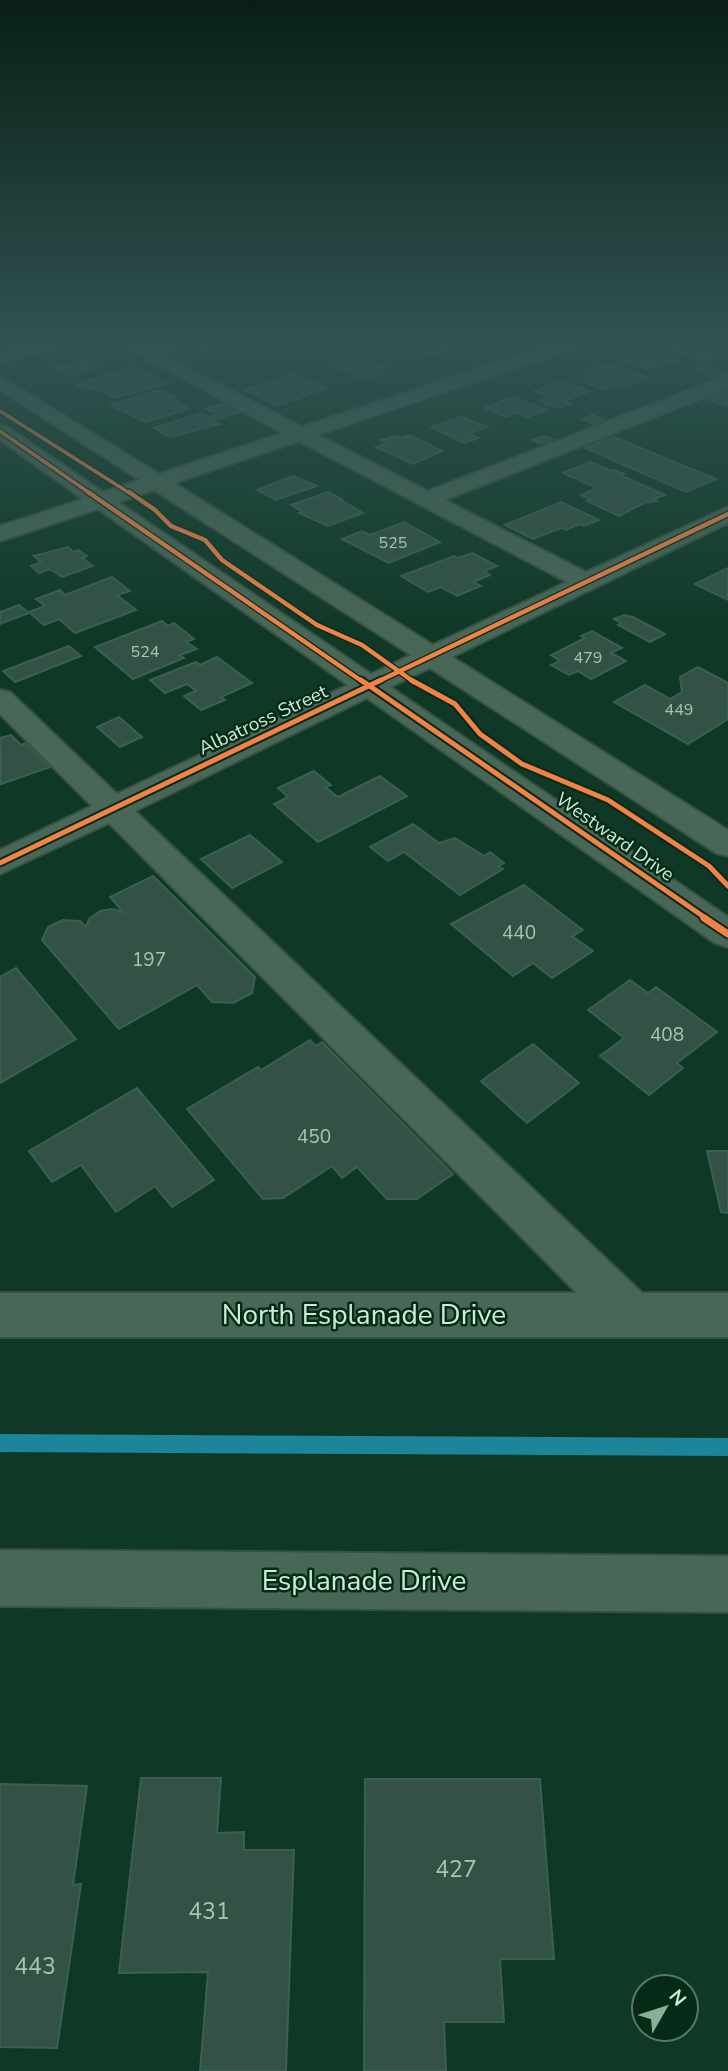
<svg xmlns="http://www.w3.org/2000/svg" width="728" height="2071" viewBox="0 0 728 2071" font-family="'Nunito Sans',sans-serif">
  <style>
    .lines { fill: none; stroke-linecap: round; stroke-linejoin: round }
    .stream { fill: #1c859a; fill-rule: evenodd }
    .building { fill: #335245; stroke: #386053; stroke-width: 2 }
    .minor-casing { stroke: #345142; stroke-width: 4 }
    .minor { fill: #496757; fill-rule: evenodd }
    .cycleway-far3-casing { stroke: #072a18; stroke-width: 6 }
    .cycleway-far2-casing { stroke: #072a18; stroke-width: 7 }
    .cycleway-far1-casing { stroke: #072a18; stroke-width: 9 }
    .cycleway-casing { stroke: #072a18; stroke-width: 11 }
    .cycleway-far3 { stroke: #f48246; stroke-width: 3.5 }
    .cycleway-far2 { stroke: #f48246; stroke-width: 4.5 }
    .cycleway-far1 { stroke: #f48246; stroke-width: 5 }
    .cycleway { stroke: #f48246; stroke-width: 7 }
    .labels { text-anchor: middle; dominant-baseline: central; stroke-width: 5; stroke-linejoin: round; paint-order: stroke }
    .far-number-label { font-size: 16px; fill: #a3c8b1 }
    .far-street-label { font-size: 19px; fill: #c8efd5; stroke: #072a18 }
    .number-label { font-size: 19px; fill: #a3c8b1 }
    .near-number-label { font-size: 23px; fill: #a3c8b1 }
    .near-street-label { font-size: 28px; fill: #c8efd5; stroke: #072a18 }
  </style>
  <rect width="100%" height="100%" fill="#103826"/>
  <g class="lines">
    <path class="stream" d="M0,1434L728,1438V1456L0,1452Z"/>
  </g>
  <g class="building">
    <path d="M146,344H205L216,349L203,353L187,347L165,353Z"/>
    <path d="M414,344H470L427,356L404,347Z"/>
    <path d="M665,344H710L728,348V359L719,356L704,361L660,346Z"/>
    <path d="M650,349L673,357L669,359L679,362L646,369L623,361Z"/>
    <path d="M338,352L367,364L374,362L386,367L378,369L385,372L363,379L334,367L343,364L325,356Z"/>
    <path d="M87,360L101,367L67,376L54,368Z"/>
    <path d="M609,363L649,378L622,388L614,385L605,390L584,382L591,380L585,377L590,376L582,373Z"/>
    <path d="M135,367L166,383L115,398L94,387L86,389L76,384Z"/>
    <path d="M705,367L727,375L716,379L694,371Z"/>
    <path d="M294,373L327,388L278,406L244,390Z"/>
    <path d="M562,381L590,391L563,401L570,404L558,408L539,401L550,397L535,391Z"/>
    <path d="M161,390L175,397L170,398L189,409L145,422L110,405Z"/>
    <path d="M726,391L728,407L707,399L716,395Z"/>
    <path d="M513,397L547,410L528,417L517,413L506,417L485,408Z"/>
    <path d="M226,403L242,411L213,420L220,424L170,437L154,428L201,413L209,417L217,414L206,408Z"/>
    <path d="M592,415L607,421L596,425L582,419Z"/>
    <path d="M462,417L487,427L469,433L479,438L464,443L431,427Z"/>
    <path d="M408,435L431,445H429L442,451L413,464L376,447L387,443L381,440L395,436L401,438Z"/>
    <path d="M544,436L557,441L545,446L532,440Z"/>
    <path d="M614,437L716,479L686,492L585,448Z"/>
    <path d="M590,462L612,471L615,470L624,474L620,475L665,495L654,499L657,501L646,502L619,516L587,501L591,500L581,495L597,488L563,473Z"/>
    <path d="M293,476L317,486L276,500L257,490Z"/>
    <path d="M328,492L343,500H341L363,513L328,526L299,513L303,512L291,505Z"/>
    <path d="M561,502L599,520L584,526L579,524L566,530L561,528L533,539L505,525Z"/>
    <path d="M404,522L440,542L389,563L342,539L362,531L370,535Z"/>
    <path d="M68,547L73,552L78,550L87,556L82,558L93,566L62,577L50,569L39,573L31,566L41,562L34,556Z"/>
    <path d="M472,553L497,566L484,571L490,575L473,582L481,586L457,596L441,587L428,592L401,576L454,556L458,558Z"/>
    <path d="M728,568V600L695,584Z"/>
    <path d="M112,577L130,591L117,595L136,610L75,633L59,619L44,625L29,612L45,606L36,599L60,590L65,595Z"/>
    <path d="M19,605L29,613L0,624V612Z"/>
    <path d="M624,615L633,617L665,634L650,642L618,625L621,623L614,619Z"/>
    <path d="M162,621L168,626L174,623L194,639L186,642L197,649L180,655L184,658L133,679L95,647Z"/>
    <path d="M592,631L622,648L611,653L626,661L591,679L578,671L569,675L551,665L560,661L551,655L585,638L581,636Z"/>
    <path d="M69,646L81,656L15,682L3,671Z"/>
    <path d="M217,657L252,683L221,697L225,700L201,710L184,696L196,691L187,684L165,693L150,680L196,662L200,665Z"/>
    <path d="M698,667L728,683V719L688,744L614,702L645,685L670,699L682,692L680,677Z"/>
    <path d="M119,717L142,737L120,747L97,727Z"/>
    <path d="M11,735L21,745L26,743L50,767L1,784L0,738Z"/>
    <path d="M314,771L331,785L325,787L338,797L380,776L407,796L318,842L274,804L288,797L278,788Z"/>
    <path d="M413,824L439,843L455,838L484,856L490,852L504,863L498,866L503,869L460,895L404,852L388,861L370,847Z"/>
    <path d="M250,835L282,862L232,888L201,859Z"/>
    <path d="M153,876L255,977L252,993L233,1003L212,1002L197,985L119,1029L42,940L48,927L63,920L80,921L86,927L89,919L100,911L112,909L123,912L110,897Z"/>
    <path d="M524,885L583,930L572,936L593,951L552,978L533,963L513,976L451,924Z"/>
    <path d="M16,968L76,1039L0,1083V977Z"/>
    <path d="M630,980L648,993L656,987L717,1032L677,1063L683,1068L649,1095L600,1056L624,1038L588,1010Z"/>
    <path d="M310,1040L316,1046L322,1042L453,1174L417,1199H387L357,1167L342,1178L332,1166L283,1198L263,1199L187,1109L258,1067L261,1070Z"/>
    <path d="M533,1044L579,1083L527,1123L481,1081Z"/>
    <path d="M137,1088L214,1180L172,1207L155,1186L116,1212L81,1165L52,1182L29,1151Z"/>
    <path d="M707,1151H728V1213L721,1212Z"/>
    <path d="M141,1778H221L217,1833L244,1832V1850H294L286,2071H200L208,1972L119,1973Z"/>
    <path d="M365,1779H540L554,1959H500L504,2022H444L446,2071H364Z"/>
    <path d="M0,1784L87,1786L73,1885L81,1884L57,2048L0,2047Z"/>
  </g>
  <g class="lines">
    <g class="minor-casing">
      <g id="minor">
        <path d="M31,344H60L57,348L0,362V352Z"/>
        <path d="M119,344H141L302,427L552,344H578L575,348L318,435L428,491L728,375V388L445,500L586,572L728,507V523L452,657L728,830V856L716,853L430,668L390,687L728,917V947L715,943L367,698L135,811L642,1293H728V1337H0V1293H577L109,823L0,874V850L92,806L0,714V690L10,692L117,794L348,685L98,509L0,541V526L83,499L0,440V425L7,427L103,492L140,480L0,390V376L159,474L283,433ZM299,441L567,582L433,645L174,483ZM154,490L411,655L371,674L118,502Z"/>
        <path d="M0,1550L728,1556V1612L0,1606Z"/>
      </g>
    </g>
    <use href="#minor" class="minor"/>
    <g class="cycleway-far3-casing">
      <g id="cycleway-far3">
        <path d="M0,411L131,494"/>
        <path d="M0,431L91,494"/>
      </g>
    </g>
    <g class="cycleway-far2-casing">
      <g id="cycleway-far2">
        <path d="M88,492L363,682"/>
        <path d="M129,492L155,510L171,526L205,540L222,560L317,625L362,645L414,682"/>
        <path d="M377,682L728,514"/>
      </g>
    </g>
    <g class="cycleway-far1-casing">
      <g id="cycleway-far1">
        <path d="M361,680L707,919"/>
        <path d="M411,680L455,704L480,734L522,764L608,800L709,866L728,886"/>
        <path d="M0,863L381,680"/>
      </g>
    </g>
    <g class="cycleway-casing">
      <path id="cycleway" d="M704,918L728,934"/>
    </g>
    <use href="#cycleway-far3" class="cycleway-far3"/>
    <use href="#cycleway-far2" class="cycleway-far2"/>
    <use href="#cycleway-far1" class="cycleway-far1"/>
    <use href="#cycleway" class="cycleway"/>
  </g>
  <linearGradient id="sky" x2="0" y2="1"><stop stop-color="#091f15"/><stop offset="0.54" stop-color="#315352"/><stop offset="1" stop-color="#315352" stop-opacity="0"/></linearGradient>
  <rect width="728" height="634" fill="url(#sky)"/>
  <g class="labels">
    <g class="far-number-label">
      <text x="393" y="543">525</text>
      <text x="145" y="652">524</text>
      <text x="588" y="658">479</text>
      <text x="679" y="710">449</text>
    </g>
    <g class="far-street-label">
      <text transform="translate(263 720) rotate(-25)">Albatross Street</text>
      <text transform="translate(615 837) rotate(35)">Westward Drive</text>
    </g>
    <g class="number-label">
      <text x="519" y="933">440</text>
      <text x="149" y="960">197</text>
      <text x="667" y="1035">408</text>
      <text x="314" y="1137">450</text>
    </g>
    <g class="near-number-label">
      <text x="456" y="1869">427</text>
      <text x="209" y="1911">431</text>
      <text x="35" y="1966">443</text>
    </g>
    <g class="near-street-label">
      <text x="364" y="1315">North Esplanade Drive</text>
      <text x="364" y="1581">Esplanade Drive</text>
    </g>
  </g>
  <g transform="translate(665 2008) rotate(51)"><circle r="33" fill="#072a18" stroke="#547964" stroke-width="2"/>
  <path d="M0-5L12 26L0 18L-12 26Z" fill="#88af98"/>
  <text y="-10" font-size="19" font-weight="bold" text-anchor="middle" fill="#c8efd5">N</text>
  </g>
</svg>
